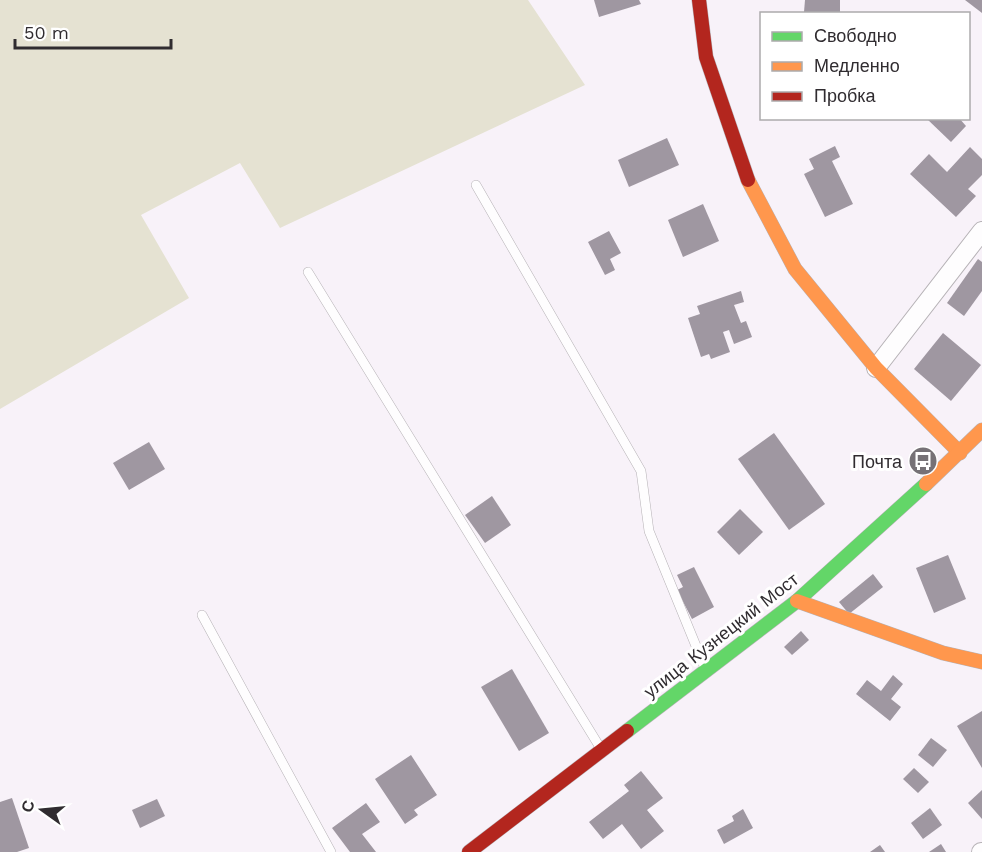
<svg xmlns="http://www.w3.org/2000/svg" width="982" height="852" viewBox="0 0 982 852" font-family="'Work Sans',sans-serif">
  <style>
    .green { fill: #e5e2d2 }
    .building { fill: #9f97a1 }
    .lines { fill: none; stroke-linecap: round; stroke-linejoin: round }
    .lane-casing { stroke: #b6b2b6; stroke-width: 10 }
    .street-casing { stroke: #b6b2b6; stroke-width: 20 }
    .fast-casing { stroke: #b6b2b6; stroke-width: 15 }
    .slow-casing { stroke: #b6b2b6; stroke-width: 15 }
    .jam-casing { stroke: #b6b2b6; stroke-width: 15 }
    .lane { stroke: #fefdfe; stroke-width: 9 }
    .street { stroke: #fefdfe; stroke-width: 18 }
    .fast { stroke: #63d668; stroke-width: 14 }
    .slow { stroke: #ff974d; stroke-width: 14 }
    .jam { stroke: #b3261e; stroke-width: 14 }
    .labels { text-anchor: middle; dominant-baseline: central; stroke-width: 6; stroke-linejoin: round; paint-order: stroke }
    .poi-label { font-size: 18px; fill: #302c30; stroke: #fff; text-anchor: end }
    .street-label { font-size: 18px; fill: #302c30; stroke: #fff }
  </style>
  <rect width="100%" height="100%" fill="#f8f2f9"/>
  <path class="green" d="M0,0H528L585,85L280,228L240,163L141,215L189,298L0,409Z"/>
  <g class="building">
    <path d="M594,0H639L641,4L599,17Z"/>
    <path d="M805,0H840V13L804,12Z"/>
    <path d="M965,0H982V13Z"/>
    <path d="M926,118H959L966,126L951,142Z"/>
    <path d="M667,138L679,165L629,187L618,160Z"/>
    <path d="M835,146L840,157L832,161L853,204L825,217L804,174L814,169L809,159Z"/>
    <path d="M970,147L982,159V175L968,189L976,196L956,217L910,174L929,154L947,172Z"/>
    <path d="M703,204L719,241L683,257L668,220Z"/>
    <path d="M609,231L621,253L610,259L615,270L605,275L588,242Z"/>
    <path d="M978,259L982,262V291L964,316L947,303Z"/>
    <path d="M741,291L744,302L734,305L741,323L746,321L752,337L734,344L729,330L723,332L730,352L711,359L709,354L701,357L688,318L700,314L697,306Z"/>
    <path d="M943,333L981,365L951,401L914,369Z"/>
    <path d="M774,433L825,504L789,530L738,459Z"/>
    <path d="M149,442L165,469L129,490L113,463Z"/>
    <path d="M492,496L511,525L485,543L465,515Z"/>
    <path d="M740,509L763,532L739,555L717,532Z"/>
    <path d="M948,555L966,599L934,613L916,568Z"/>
    <path d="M694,567L714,607L692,619L677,590L683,587L677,575Z"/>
    <path d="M873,574L883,587L849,614L839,602Z"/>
    <path d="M801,631L809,640L792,655L784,647Z"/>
    <path d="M512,669L549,733L519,751L481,687Z"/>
    <path d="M893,675L903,684L891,699L901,707L890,721L856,694L867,680L881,691Z"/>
    <path d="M982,711V768L957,726Z"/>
    <path d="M931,738L947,750L933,767L918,755Z"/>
    <path d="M411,755L437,795L414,810L418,815L405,824L375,779Z"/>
    <path d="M914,768L929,782L918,793L903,779Z"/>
    <path d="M641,771L663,798L647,810L664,831L641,849L622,824L603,839L589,822L629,791L624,785Z"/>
    <path d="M982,790V819L968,803Z"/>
    <path d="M12,798L29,848L17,852H0V802Z"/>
    <path d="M157,799L165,816L140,828L132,810Z"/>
    <path d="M366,803L380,822L362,834L376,852H350L332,828Z"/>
    <path d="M930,808L942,825L923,839L911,823Z"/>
    <path d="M743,809L753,828L724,844L717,830L734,821L732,816Z"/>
    <path d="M941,844L946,852H929Z"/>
    <path d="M880,845L885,852H870Z"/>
  </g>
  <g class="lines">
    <g class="lane-casing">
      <g id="lane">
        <path d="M476,185L641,471L649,531L705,668"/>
        <path d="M308,272L601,749"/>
        <path d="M202,615L331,852"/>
      </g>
    </g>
    <g class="street-casing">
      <g id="street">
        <path d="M876,368L982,231"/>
        <path d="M981,852H982"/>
      </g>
    </g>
    <g class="fast-casing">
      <path id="fast" d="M627,731L797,601L926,484"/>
    </g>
    <g class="slow-casing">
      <g id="slow">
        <path d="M748,180L795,269L876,368L960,453"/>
        <path d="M926,484L982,430"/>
        <path d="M797,601L943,653L982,662"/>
      </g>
    </g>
    <g class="jam-casing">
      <g id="jam">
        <path d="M699,0L706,57L748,180"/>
        <path d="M469,852L627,731"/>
      </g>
    </g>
    <use href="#lane" class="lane"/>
    <use href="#street" class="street"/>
    <use href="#fast" class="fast"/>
    <use href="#slow" class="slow"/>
    <use href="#jam" class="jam"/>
  </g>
  <defs>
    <g id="bus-disc" transform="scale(1.5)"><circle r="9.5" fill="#767176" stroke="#fff"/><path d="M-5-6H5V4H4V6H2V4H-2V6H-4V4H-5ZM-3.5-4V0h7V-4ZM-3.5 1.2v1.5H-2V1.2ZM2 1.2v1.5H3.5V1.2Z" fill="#fff"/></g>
  </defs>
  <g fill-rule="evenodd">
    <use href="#bus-disc" x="923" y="461"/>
  </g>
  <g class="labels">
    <g class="poi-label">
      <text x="902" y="461">Почта</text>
    </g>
    <g class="street-label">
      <text transform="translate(721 635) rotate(-38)">улица Кузнецкий Мост</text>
    </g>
  </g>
  <rect x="760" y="12" width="210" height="108" fill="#ffffff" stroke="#acabac" stroke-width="1.5"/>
  <rect x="772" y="32" width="30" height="9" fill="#63d668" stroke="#acabac" stroke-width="1.5"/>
  <text x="814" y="42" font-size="18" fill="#302c30">Свободно</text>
  <rect x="772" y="62" width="30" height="9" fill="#ff974d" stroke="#acabac" stroke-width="1.5"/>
  <text x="814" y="72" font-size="18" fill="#302c30">Медленно</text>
  <rect x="772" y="92" width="30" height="9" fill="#b3261e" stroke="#acabac" stroke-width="1.5"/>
  <text x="814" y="102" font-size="18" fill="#302c30">Пробка</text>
  <g transform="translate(42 810) rotate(285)" stroke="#ffffff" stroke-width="4.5" paint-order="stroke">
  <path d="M0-4.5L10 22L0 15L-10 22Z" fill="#302c30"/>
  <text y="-9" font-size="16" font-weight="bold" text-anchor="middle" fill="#302c30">С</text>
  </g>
  <path d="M15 39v9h156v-9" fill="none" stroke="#302c30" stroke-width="3"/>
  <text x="24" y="39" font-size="18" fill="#302c30" stroke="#ffffff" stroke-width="4.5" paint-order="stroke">50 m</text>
</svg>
